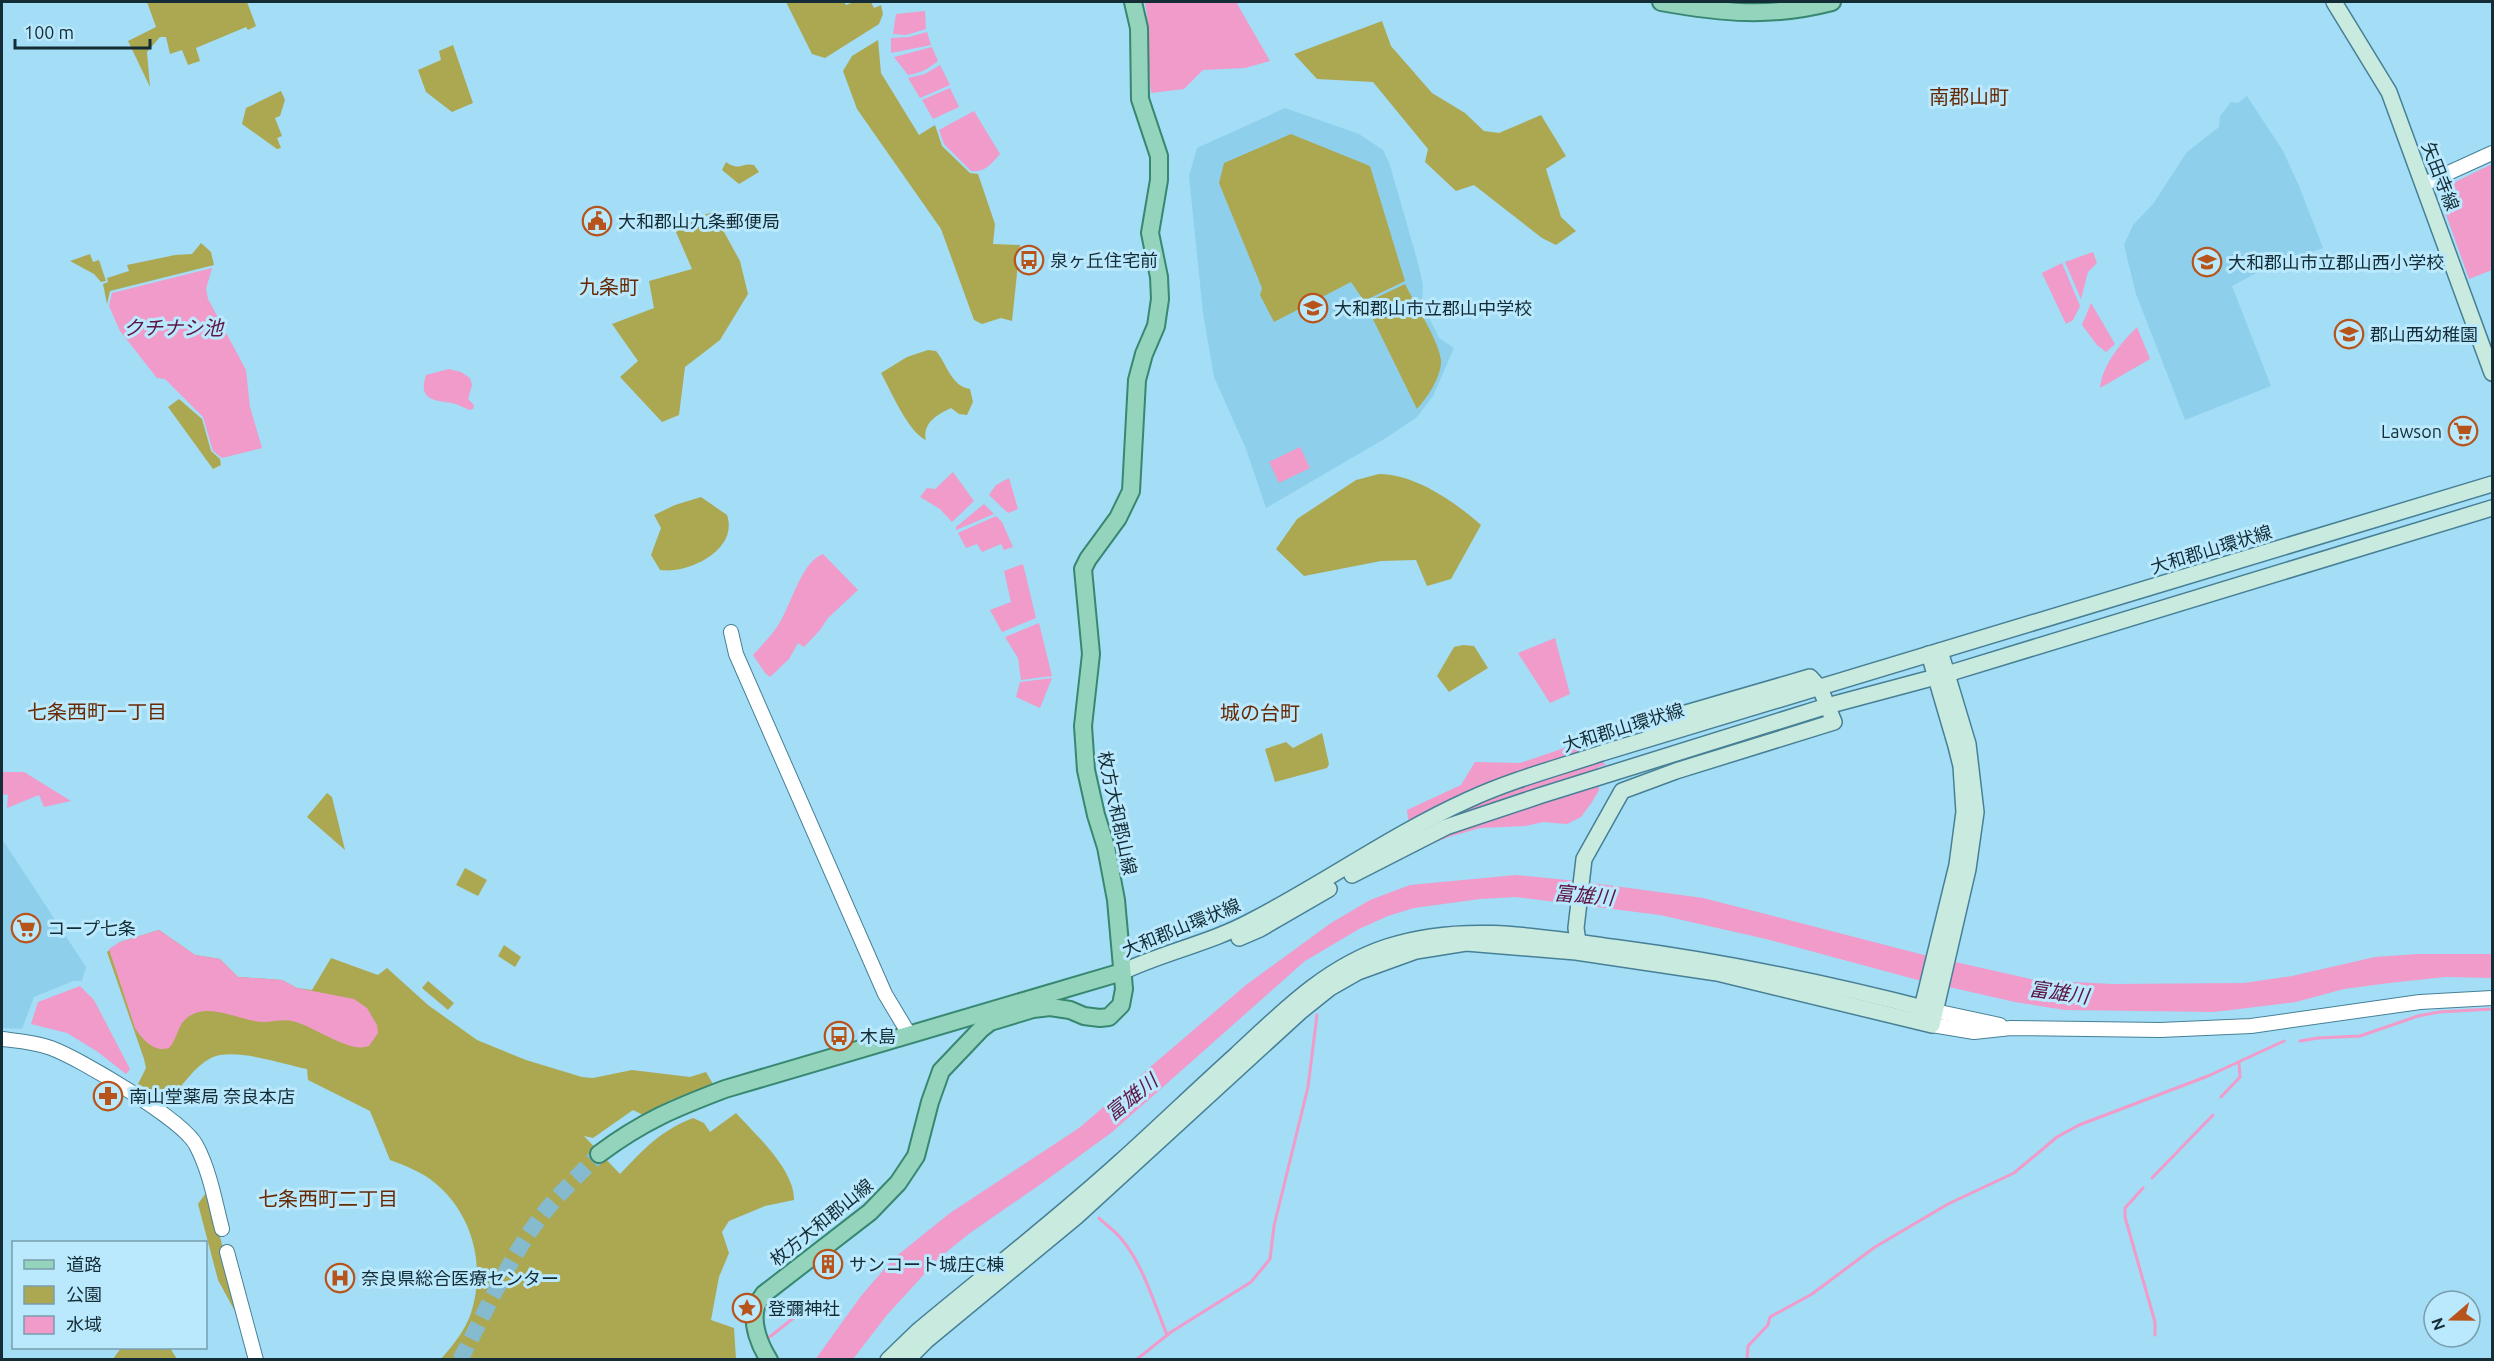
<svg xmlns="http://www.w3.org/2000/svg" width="2494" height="1361" viewBox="0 0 2494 1361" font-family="Ubuntu,'Noto Sans JP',sans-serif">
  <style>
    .built { fill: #8ed0eb }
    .green { fill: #aca852 }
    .water { fill: #f09bc9 }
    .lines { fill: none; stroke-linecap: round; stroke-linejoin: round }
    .stream { stroke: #f09bc9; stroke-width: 3 }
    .primary-tunnel { stroke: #86bacf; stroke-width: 16; stroke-dasharray: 16 8; stroke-linecap: butt }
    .tertiary-casing { stroke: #478096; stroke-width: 16 }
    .secondary-casing { stroke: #478096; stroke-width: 18 }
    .primary-casing { stroke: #388770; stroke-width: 20 }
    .tertiary { stroke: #fff; stroke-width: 14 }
    .secondary { stroke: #c9eade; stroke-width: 15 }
    .primary { stroke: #94d4bc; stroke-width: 16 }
    .labels { text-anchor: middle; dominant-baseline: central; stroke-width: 6; stroke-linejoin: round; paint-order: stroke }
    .street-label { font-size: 18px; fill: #142c35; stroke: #bae9fd }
    .poi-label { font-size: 18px; fill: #142c35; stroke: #bae9fd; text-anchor: start }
    .neighbourhood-label { font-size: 20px; fill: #682a04; stroke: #bae9fd }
    .water-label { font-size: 20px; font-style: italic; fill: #5e1543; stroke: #bae9fd }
  </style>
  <rect width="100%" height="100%" fill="#a3ddf6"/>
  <g class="built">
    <path d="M2247,96L2283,151L2299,186L2323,248L2268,267L2232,286L2271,386L2185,420L2136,294L2124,245L2133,225L2153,204L2187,152L2219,127L2220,116L2231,102L2238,103Z"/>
    <path d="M1285,108L1359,134L1383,150L1389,162L1416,256L1423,284L1422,303L1439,338L1454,348L1433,396L1417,417L1386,438L1266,508L1246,449L1214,377L1203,313L1189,176L1197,148Z"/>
    <path d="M2,839L86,967L82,981H73L34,997L22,1029L2,1028Z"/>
  </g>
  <g class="green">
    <path d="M147,2H247L256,26L248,30L246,27L196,48L200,61L188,65L182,50L170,54L166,37H160L147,52L150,87L128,41L156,27Z"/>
    <path d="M786,2H844L846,5L854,2H871L874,8L881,5L883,14L879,24L825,58L812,54Z"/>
    <path d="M1382,21L1391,46L1432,93L1465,113L1484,131L1499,133L1541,115L1566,156L1546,169L1561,217L1576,231L1556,245L1542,238L1474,185L1456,191L1425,162L1428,149L1373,82L1317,79L1294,54Z"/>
    <path d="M878,40L881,73L919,135L935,125L942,146L970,173L978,174L995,224L993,244L1020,245L1012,321L1001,318L982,324L974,320L941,229L857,109L843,71L852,56Z"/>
    <path d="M453,45L473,103L452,112L426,92L418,70L441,60L439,51Z"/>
    <path d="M281,91L285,100L280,116L275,118L282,136L277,138L281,148L277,149L242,124L246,108Z"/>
    <path d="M1291,134L1370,166L1405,281L1364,301L1351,282L1274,322L1260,295L1262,288L1219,183L1224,163Z"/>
    <path d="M726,162C740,172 742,162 754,165L759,172L739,184L722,170Z"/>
    <path d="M713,212L740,261L748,294L720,340L685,367L679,415L662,422L620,377L638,361L612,324L654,308L649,281L692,269L673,225Z"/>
    <path d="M201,243L211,252L214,265L110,291L107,304L103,284L108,282L107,278L129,271L127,265L175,255L192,254Z"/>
    <path d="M90,254L93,262L99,260L106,281L101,282L94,274L70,261Z"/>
    <path d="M1405,284C1414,302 1439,341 1441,360C1442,376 1427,398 1417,409L1365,303Z"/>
    <path d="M928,350L936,351C947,364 951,386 970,389L973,402L967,415L959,414L951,408C938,414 922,423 926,440C908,432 891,391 881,373L907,357Z"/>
    <path d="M179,399L202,419L211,451L220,459L221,465L213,469L168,407Z"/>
    <path d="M1379,474C1415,474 1455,502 1481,525L1451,579L1427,586L1416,560L1381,561L1304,576L1276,549L1297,519L1356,480Z"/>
    <path d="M701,497L727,515C739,550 688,574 660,570L651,555L661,528L654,515L675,505Z"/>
    <path d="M1463,645L1474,646L1488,668L1449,692L1437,676L1454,647Z"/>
    <path d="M1322,733L1329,764L1327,768L1275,782L1265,749L1286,742L1293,748Z"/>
    <path d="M327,793L332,797L345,850L307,817Z"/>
    <path d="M465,868L487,880L478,896L456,885Z"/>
    <path d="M159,930L195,955L220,959L238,977L282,980L297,988L312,990L331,958L378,975L387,968L428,1005L477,1040L526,1060L582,1077L593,1078L632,1070L690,1077L706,1072L713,1084L671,1100L643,1115L633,1110L593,1138L584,1136L620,1174C644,1149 660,1131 693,1118L704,1123L710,1132L736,1113C755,1134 795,1170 794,1200L765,1206L729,1221L722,1232L729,1253L719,1277L711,1320L734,1328L736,1359H441C453,1345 465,1331 471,1313C486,1267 473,1214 435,1183C422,1172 406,1166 390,1160L370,1111L308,1080L307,1069C282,1064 234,1047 211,1058C194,1067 181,1087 169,1101L138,1084L146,1068L144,1059L107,952L120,942Z"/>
    <path d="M504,945L521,957L515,967L498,956Z"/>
    <path d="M428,981L454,1003L448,1010L422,988Z"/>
    <path d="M208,1190L243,1326L218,1280L198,1204Z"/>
    <path d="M121,1348H170L177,1359H113Z"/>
  </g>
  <g class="water">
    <path d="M1145,2H1236L1270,61L1245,68L1203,70L1184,89L1151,93C1147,62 1151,33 1145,2Z"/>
    <path d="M925,11L926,29L906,35L893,34L896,14Z"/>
    <path d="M927,32L931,45L891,53V38L909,37Z"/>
    <path d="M932,47L938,61C928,69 921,73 908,75L894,57Z"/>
    <path d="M940,65L950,85L920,98L908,78L925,74Z"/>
    <path d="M950,88L959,107L933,119L922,100Z"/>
    <path d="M974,111L1000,154C992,163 985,173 971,171L944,144L939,130Z"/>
    <path d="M2492,164V270L2469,279L2442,203L2443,192L2451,184Z"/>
    <path d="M2093,252L2097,263L2088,272L2081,299L2065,262Z"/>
    <path d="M2062,263L2080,306L2073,320L2066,324L2042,273Z"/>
    <path d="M212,268L206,289L208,299L246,370L250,407L262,448L222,458L213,451L203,417L165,379L157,378L120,331L109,306L112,293Z"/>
    <path d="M2091,303L2115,344L2106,352L2097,345L2082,325Z"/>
    <path d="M2137,327L2150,359L2100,388C2102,365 2121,343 2137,327Z"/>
    <path d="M449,369L461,372L470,378L472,385L468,399L474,405L473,409L470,410C464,408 458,404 452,403C433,400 418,400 426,375Z"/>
    <path d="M1300,447L1310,468L1279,483L1269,462Z"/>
    <path d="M953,472L974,501L952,522L940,509L920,497L927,488L935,489Z"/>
    <path d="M1009,478L1018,509L1008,513L989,495L996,485Z"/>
    <path d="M984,504L994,514L956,530V527Z"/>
    <path d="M996,516L1002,522L1013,547L1004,550L1001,544L982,552L977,544L966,548L958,533Z"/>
    <path d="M823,554L858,590L828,618L820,630L804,647L798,643L789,659L770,677L765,673L753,655C761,646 770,637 777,627C792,605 800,563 823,554Z"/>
    <path d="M1023,564L1036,618L1002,632L990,610L1011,602L1004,571Z"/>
    <path d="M1039,623L1052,676L1021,680L1018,658L1005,637Z"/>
    <path d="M1555,638L1570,694L1550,703L1518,653Z"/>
    <path d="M1052,678L1040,708L1016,697L1020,682Z"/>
    <path d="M1582,742L1606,765L1598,767L1599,790L1592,802L1581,817L1567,824L1543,822L1526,826L1480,828L1449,837L1412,851L1407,810L1461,785L1475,762L1520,763Z"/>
    <path d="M2,772H24L71,801L44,807L39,795L7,808L8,795L2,794Z"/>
    <path d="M1516,875L1577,881L1703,898L1924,955L2035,980L2112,984L2244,983L2292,976L2375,957L2417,954H2492V978L2445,977L2389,983L2344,989L2296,1002L2214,1012L2065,1010L2015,1002L1918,980L1766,939L1660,915L1515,897L1480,899L1414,908L1388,916L1359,929L1305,961L1111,1133L1038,1186L970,1233L939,1258L887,1315L853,1359L815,1360L861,1296L893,1259L950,1213L1079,1128L1246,985L1331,923L1370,900L1410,885Z"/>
    <path d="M159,930L195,955L220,959L238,977L282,980L297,988L354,999L367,1008L377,1025L378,1033L369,1046C349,1054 313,1025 292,1021C283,1019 273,1022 264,1022C241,1022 210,1001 188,1017C177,1025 178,1038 169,1048C154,1053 142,1039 135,1028L109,949L120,942Z"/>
    <path d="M80,986L94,1000L130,1069L126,1074L98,1052L67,1033L31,1024L38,1002Z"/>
  </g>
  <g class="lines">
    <g class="stream">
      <path d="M2300,1041L2318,1038L2360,1036L2418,1016L2439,1012L2492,1009"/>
      <path d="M2221,1097L2240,1077L2239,1063"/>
      <path d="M2152,1178L2213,1115"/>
      <path d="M2143,1188L2125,1208V1217L2155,1322V1335"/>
      <path d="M1099,1218C1107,1226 1117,1232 1123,1241C1143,1265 1155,1306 1167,1335"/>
      <path d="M767,1339L810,1305L823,1308"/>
      <path d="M1136,1360L1171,1332L1251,1282L1270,1259L1274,1226L1308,1087L1317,1015"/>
      <path d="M1747,1360L1748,1346L1768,1325L1770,1317L1812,1294L1875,1247L1948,1204L2014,1173L2057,1137L2079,1125L2208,1076L2284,1041"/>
      <path d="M2142,1360L2143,1359"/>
    </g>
    <path class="primary-tunnel" d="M460,1360C484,1315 505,1267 534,1226C553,1199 577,1177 599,1154"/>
    <g class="tertiary-casing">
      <g id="tertiary">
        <path d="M2424,184L2492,153"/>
        <path d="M731,632L736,654L885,994L909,1034"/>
        <path d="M1935,1011L2000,1025"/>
        <path d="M1932,1025L1974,1032L2011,1028L2160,1030L2251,1026L2420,1002L2492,998"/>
        <path d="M2,1039C19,1041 35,1042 51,1048C81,1059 183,1120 196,1145C210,1171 215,1202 222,1229"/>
        <path d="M227,1252L256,1360"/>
      </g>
    </g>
    <g class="secondary-casing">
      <g id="secondary">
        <path d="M2334,2L2389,92L2492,373"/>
        <path d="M1352,875L1446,827L1542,795L1827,706L1947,674L2492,508"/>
        <path d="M1239,938L1260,929L1329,889"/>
        <path d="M1577,950L1578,942L1576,928L1584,859L1622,791L1676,771L1834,722L1820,688L1810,677L1655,722L1650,728"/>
        <path d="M1122,972C1164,952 1211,943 1253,920C1326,882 1393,834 1468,800C1511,780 1557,768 1602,753L2492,484"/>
        <path d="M1920,1016L1957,865L1964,812L1961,766L1956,746L1929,654"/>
        <path d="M888,1360L918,1331C985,1275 1055,1221 1120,1162C1159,1127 1197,1090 1236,1055C1282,1012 1326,967 1387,947C1463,922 1542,937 1619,948C1725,962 1831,984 1935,1011"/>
        <path d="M907,1360L927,1340L1076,1217L1300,1012L1330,988L1358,972L1416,951L1466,943L1576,952L1717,973L1932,1025L1968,869L1976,812L1968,744L1940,651"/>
      </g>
    </g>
    <g class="primary-casing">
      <g id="primary">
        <path d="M1661,2C1723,13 1770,18 1832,2"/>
        <path d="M599,1154C643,1121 675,1108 725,1089L1122,972"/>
        <path d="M769,1360C760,1346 751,1324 756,1307C757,1303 762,1297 764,1294L870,1212L898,1183L916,1156L930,1102L941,1071L981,1029L990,1022L1033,1009L1050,1007L1070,1010L1084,1016L1100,1018L1109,1017L1121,1005L1124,989L1116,900L1106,847L1096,815L1086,770L1083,726L1091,654L1083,569L1088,559L1118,518L1131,491L1137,380L1144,354L1156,326L1160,299L1159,277L1150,233L1159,180V156L1140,99L1139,28L1133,2"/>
      </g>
    </g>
    <use href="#tertiary" class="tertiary"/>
    <use href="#secondary" class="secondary"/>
    <use href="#primary" class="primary"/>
  </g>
  <defs>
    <g id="civic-ring" transform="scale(1.5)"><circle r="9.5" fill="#bae9fd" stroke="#b7541b" stroke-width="1.5"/><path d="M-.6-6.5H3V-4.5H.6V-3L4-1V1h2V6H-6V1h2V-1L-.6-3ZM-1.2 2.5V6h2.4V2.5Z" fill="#b7541b"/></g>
    <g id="bus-ring" transform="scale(1.5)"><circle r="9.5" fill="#bae9fd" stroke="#b7541b" stroke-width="1.5"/><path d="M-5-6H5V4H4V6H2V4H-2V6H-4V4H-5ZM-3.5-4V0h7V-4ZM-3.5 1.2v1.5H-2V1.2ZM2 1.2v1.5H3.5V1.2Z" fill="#b7541b"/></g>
    <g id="school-ring" transform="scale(1.5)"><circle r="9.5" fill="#bae9fd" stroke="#b7541b" stroke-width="1.5"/><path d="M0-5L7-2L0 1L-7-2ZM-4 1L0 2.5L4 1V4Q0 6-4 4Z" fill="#b7541b"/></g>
    <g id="supermarket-ring" transform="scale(1.5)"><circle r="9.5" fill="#bae9fd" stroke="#b7541b" stroke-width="1.5"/><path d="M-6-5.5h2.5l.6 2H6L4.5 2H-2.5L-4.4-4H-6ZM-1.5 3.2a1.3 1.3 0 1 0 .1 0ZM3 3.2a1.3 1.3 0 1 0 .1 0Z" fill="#b7541b"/></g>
    <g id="pharmacy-ring" transform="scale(1.5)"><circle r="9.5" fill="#bae9fd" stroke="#b7541b" stroke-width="1.5"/><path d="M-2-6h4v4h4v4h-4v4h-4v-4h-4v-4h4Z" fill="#b7541b"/></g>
    <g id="building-ring" transform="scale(1.5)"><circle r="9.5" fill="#bae9fd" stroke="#b7541b" stroke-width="1.5"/><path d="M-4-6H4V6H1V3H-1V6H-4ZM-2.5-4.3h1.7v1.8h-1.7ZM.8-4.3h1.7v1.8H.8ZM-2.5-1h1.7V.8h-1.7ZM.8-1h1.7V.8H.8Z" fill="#b7541b"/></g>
    <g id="hospital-ring" transform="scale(1.5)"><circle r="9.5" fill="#bae9fd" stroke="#b7541b" stroke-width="1.5"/><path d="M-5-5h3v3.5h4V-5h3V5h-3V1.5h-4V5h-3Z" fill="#b7541b"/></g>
    <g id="sight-ring" transform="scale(1.5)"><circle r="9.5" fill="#bae9fd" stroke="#b7541b" stroke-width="1.5"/><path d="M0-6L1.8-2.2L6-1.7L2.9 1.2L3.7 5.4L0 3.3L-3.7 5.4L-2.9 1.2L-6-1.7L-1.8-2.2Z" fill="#b7541b"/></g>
  </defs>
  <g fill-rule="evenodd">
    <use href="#civic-ring" x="597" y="221"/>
    <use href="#bus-ring" x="1029" y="260"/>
    <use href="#school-ring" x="2207" y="262"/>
    <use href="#school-ring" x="1313" y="308"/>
    <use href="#school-ring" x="2349" y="334"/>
    <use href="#supermarket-ring" x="2463" y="431"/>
    <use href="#supermarket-ring" x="26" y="928"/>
    <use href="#bus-ring" x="839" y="1036"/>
    <use href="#pharmacy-ring" x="108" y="1096"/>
    <use href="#building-ring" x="828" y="1264"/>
    <use href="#hospital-ring" x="340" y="1278"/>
    <use href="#sight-ring" x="747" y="1308"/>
  </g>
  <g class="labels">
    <g class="street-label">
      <text transform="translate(2441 176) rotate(69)">矢田寺線</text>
      <text transform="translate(2211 549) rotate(-17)">大和郡山環状線</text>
      <text transform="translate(1623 727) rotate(-17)">大和郡山環状線</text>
      <text transform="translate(1118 813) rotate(78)">枚方大和郡山線</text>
      <text transform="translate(1181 927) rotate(-22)">大和郡山環状線</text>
      <text transform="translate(821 1222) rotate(-39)">枚方大和郡山線</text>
    </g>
    <g class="poi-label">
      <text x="618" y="221">大和郡山九条郵便局</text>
      <text x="1050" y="260">泉ヶ丘住宅前</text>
      <text x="2228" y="262">大和郡山市立郡山西小学校</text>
      <text x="1334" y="308">大和郡山市立郡山中学校</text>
      <text x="2370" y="334">郡山西幼稚園</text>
      <text x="2442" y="431" text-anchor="end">Lawson</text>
      <text x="47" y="928">コープ七条</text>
      <text x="860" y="1036">木島</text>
      <text x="129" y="1096">南山堂薬局 奈良本店</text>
      <text x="849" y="1264">サンコート城庄C棟</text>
      <text x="361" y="1278">奈良県総合医療センター</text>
      <text x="768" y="1308">登彌神社</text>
    </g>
    <g class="neighbourhood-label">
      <text x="1969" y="96">南郡山町</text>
      <text x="609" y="286">九条町</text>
      <text x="97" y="711">七条西町一丁目</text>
      <text x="1260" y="712">城の台町</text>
      <text x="328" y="1198">七条西町二丁目</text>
    </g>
    <g class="water-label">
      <text x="173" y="327">クチナシ池</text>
      <text transform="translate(1584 895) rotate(5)">富雄川</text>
      <text transform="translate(2059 992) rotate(8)">富雄川</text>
      <text transform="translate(1131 1097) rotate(-39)">富雄川</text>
    </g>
  </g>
  <rect width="2494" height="1361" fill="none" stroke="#142c35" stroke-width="6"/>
  <rect x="12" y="1241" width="195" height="108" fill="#bae9fd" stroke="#789dad" stroke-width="1.5"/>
  <rect x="24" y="1260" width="30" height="9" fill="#94d4bc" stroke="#789dad" stroke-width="1.5"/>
  <text x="66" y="1271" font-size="18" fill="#142c35">道路</text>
  <rect x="24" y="1286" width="30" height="18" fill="#aca852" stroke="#789dad" stroke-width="1.5"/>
  <text x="66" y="1301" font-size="18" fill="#142c35">公園</text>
  <rect x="24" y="1316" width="30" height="18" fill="#f09bc9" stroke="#789dad" stroke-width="1.5"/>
  <text x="66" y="1331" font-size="18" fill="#142c35">水域</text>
  <g transform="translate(2452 1319) rotate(250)"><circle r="28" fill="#bae9fd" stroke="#789dad" stroke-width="1.5"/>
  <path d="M0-4.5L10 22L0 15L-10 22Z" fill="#b7541b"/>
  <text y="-9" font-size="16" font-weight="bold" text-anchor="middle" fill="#142c35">N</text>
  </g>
  <path d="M15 39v9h135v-9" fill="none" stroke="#142c35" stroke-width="3"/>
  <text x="24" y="39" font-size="18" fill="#142c35" stroke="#bae9fd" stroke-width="4.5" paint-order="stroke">100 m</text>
</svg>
